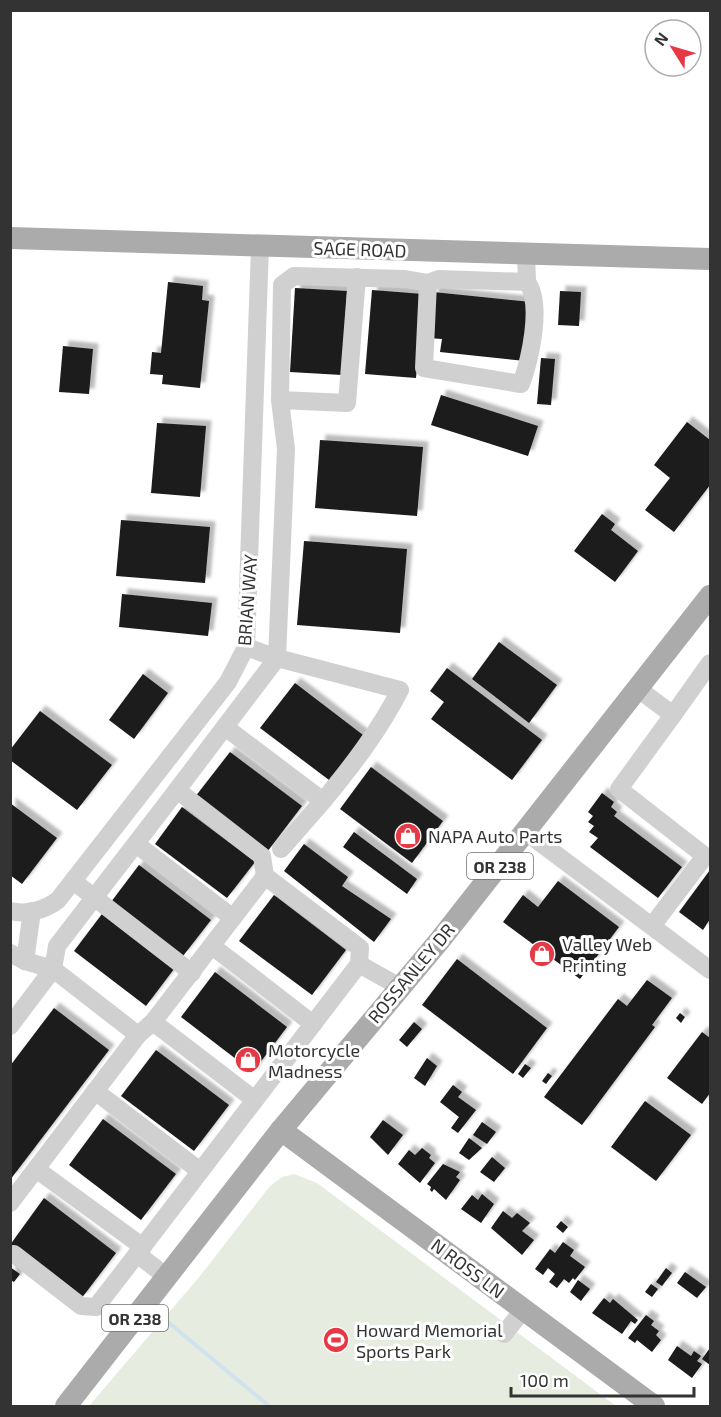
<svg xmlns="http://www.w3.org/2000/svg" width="721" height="1417" viewBox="0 0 721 1417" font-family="'Exo 2',sans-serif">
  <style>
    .green { fill: #e6ecdf }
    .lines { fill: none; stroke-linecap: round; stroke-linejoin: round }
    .stream { stroke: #cfe2ee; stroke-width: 4 }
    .building { fill: #1a1a1a; filter: url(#shadow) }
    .minor { stroke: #d0d0d0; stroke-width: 18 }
    .major { stroke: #ababab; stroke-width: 22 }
    .labels { text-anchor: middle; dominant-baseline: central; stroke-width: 6; stroke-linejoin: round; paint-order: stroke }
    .shield { fill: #fff; stroke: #707070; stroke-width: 1.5 }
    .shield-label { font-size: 16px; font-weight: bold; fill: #333 }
    .street-label { font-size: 18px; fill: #333; stroke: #fff }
    .poi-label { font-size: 18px; fill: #333; stroke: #fff; text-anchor: start }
  </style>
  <defs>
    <filter id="shadow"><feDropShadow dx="5.5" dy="-5.5" stdDeviation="1.5" flood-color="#0004"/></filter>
  </defs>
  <rect width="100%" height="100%" fill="#fff"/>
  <path class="green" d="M294,1174L317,1183L616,1406H89L200,1276L270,1186L282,1177Z"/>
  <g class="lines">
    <path class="stream" d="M157,1313L269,1406"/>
  </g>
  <g class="building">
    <path d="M168,282L203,286L202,300L209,301L200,388L162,384L163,375L150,374L152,352L161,353Z"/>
    <path d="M295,288L347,291L342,375L290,372Z"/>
    <path d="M372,290L423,294L416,378L365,374Z"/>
    <path d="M560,291L581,292L579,326L558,325Z"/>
    <path d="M433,292L531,302L525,361L440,352L442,339L428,338Z"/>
    <path d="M63,346L93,349L89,394L59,392Z"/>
    <path d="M541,358L555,359L551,405L537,404Z"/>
    <path d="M441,395L538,426L528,456L431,425Z"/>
    <path d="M687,422L710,440V485L674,532L645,510L670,478L654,465Z"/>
    <path d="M157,423L206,426L200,497L151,493Z"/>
    <path d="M320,440L423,447L417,516L315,508Z"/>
    <path d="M602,514L615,524L611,530L638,551L615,582L574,551Z"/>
    <path d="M121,520L210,527L205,583L116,576Z"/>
    <path d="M304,541L407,549L400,633L297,625Z"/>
    <path d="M122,594L212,603L208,636L119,627Z"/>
    <path d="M499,642L557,685L529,723L472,679Z"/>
    <path d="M447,668L542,740L512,780L431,719L444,702L430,691Z"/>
    <path d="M143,674L168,693L134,739L109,720Z"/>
    <path d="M295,683L367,738L333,783L260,728Z"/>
    <path d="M40,711L112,765L77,810L10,760V750Z"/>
    <path d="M230,752L302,806L267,852L195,797Z"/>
    <path d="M371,767L443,821L412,863L340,809Z"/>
    <path d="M602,793L614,802L611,807L617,812L614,816L682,867L658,898L590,847L598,838L589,832L594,826L588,822L593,816L588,812Z"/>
    <path d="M10,803L57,838L22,884L10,875Z"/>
    <path d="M182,807L255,862L227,898L155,844Z"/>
    <path d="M354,832L417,879L407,894L343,847Z"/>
    <path d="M304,844L348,877L342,886L391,919L374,942L284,871Z"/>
    <path d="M139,865L211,920L183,956L111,902Z"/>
    <path d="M710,870V919L703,930L679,912Z"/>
    <path d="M558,881L619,927L580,979L503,922L523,895L538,907Z"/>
    <path d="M274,895L346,950L312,995L239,941Z"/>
    <path d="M102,914L174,969L146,1006L74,951Z"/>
    <path d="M457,959L547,1028L513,1074L422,1005Z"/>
    <path d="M215,972L287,1027L253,1072L181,1017Z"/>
    <path d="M647,980L672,998L652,1025L655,1027L582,1125L544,1097L618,999L627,1006Z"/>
    <path d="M54,1008L109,1050L10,1180V1066Z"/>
    <path d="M680,1013L685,1017L681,1023L676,1018Z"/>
    <path d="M414,1022L422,1029L407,1047L399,1040Z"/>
    <path d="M702,1032L710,1038V1093L702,1104L667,1078Z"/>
    <path d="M156,1050L229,1105L194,1151L121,1096Z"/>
    <path d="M427,1058L437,1066L425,1086L414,1078Z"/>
    <path d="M525,1064L531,1068L523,1078L518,1074Z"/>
    <path d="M548,1073L552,1076L546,1084L542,1081Z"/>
    <path d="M453,1085L462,1092L458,1097L476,1110L458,1133L451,1128L459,1117L440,1102Z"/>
    <path d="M645,1101L691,1135L656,1181L611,1147Z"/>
    <path d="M103,1119L176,1174L141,1220L69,1165Z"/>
    <path d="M383,1120L403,1135L388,1155L370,1137Z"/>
    <path d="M482,1122L496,1132L487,1144L473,1135Z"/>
    <path d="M469,1138L482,1148L469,1160L459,1153Z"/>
    <path d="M422,1148L431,1155L429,1158L435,1163L420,1183L398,1164L409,1150L415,1155Z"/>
    <path d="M492,1157L505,1168L494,1182L480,1172Z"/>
    <path d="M443,1164L460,1172L456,1177L460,1180L446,1200L434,1189L432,1192L430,1190L431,1187L427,1184Z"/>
    <path d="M482,1194L494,1204L481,1223L461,1209L472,1195L478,1200Z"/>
    <path d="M44,1198L116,1253L81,1299L10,1245Z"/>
    <path d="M503,1211L512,1218L517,1213L530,1223L522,1231L534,1240L522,1255L491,1228Z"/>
    <path d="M561,1221L568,1227L563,1233L556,1227Z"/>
    <path d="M563,1242L574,1250L570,1256L585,1267L575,1280L573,1278L569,1283L564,1279L557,1288L549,1282L555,1274L548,1268L543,1275L535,1269L550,1249L555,1253Z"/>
    <path d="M10,1267L20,1274L14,1282L10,1280Z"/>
    <path d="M666,1268L672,1273L662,1286L656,1282Z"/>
    <path d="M685,1272L706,1287L697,1298L677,1283Z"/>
    <path d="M578,1280L590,1289L581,1301L570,1292Z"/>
    <path d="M651,1284L658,1289L652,1297L645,1292Z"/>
    <path d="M604,1298L610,1303L613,1299L638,1320L635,1324L631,1321L622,1334L592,1313Z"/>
    <path d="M646,1315L654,1321L651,1325L659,1331L656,1335L661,1340L652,1352L637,1340L635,1343L628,1338Z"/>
    <path d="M677,1346L691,1356L694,1351L701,1356L697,1361L702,1364L692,1378L668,1360Z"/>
    <path d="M710,1348V1365L702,1359Z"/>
  </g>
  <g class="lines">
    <g class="minor">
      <path d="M428,283L424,368L521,384C530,360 543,304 527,282"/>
      <path d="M280,400L347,403L357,277"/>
      <path d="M246,647L277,658L286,449L280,400L282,285L294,276L405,279L428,283L439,279L527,282L526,253"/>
      <path d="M637,688L673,715L619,789L705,856L652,926"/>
      <path d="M673,715L710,663"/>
      <path d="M177,790L277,658L400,690C379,731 352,766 323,801L225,727"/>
      <path d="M526,832L710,970"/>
      <path d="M136,844L233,918"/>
      <path d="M281,849L323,801"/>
      <path d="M73,881L192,973"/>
      <path d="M10,911C27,915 45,910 58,900L228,682L246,647L260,246"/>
      <path d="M212,946L313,1024"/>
      <path d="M10,953L25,961L53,969L57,946L177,790L262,856L265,876"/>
      <path d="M25,961L32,911"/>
      <path d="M153,1022L255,1100"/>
      <path d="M10,1026L53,969L138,1035L10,1203"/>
      <path d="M138,1035L153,1022L265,876L360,948L359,964"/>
      <path d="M95,1091L200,1171"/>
      <path d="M36,1169L143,1247"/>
      <path d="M14,1254L81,1306L96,1307L137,1254"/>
      <path d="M167,1277L137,1254L359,964L400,987"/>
      <path d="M504,1334L524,1309"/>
    </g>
    <g class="major">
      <path d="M10,238L710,259"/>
      <path d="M281,1130L654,1406"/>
      <path d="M66,1406L281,1130L440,940L710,596"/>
    </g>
  </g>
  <defs>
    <g id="shop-disc" transform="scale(1.35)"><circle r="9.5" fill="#e63946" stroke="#fff"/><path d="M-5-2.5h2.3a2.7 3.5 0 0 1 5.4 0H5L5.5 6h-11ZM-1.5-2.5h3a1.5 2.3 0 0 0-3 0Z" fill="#fff"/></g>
    <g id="stadium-disc" transform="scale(1.35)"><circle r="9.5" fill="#e63946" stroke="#fff"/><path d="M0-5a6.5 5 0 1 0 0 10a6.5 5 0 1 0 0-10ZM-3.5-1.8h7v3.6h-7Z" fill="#fff"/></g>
  </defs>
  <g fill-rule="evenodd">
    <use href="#shop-disc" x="408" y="836"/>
    <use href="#shop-disc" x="542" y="954"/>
    <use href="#shop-disc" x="248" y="1060"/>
    <use href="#stadium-disc" x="336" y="1340"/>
  </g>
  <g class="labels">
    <g class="shield">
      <rect x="467" y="853" width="66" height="26" rx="4.5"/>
      <rect x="102" y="1305" width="66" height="26" rx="4.5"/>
    </g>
    <g class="shield-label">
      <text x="500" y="866">OR 238</text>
      <text x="135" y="1318">OR 238</text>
    </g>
    <g class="street-label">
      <text transform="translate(360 249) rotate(2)">SAGE ROAD</text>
      <text transform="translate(247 600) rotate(-86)">BRIAN WAY</text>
      <text transform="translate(411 973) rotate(-50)">ROSSANLEY DR</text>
      <text transform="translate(468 1268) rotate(37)">N ROSS LN</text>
    </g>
    <g class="poi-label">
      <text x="428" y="836">NAPA Auto Parts</text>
      <text x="562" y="944">Valley Web<tspan x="562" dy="21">Printing</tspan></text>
      <text x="268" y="1050">Motorcycle<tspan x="268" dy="21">Madness</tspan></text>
      <text x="356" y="1330">Howard Memorial<tspan x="356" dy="21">Sports Park</tspan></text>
    </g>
  </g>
  <rect width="721" height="1417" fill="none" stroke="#333333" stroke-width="24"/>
  <g transform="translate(673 48) rotate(307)"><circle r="28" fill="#ffffff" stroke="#adadad" stroke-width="1.5"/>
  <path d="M0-4.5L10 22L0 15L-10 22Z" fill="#e63946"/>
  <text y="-9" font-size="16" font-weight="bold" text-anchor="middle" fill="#333333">N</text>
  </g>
  <path d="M511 1387v9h183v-9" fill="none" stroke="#333333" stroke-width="3"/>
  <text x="520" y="1387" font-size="18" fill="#333333" stroke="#ffffff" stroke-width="4.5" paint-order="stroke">100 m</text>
</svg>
